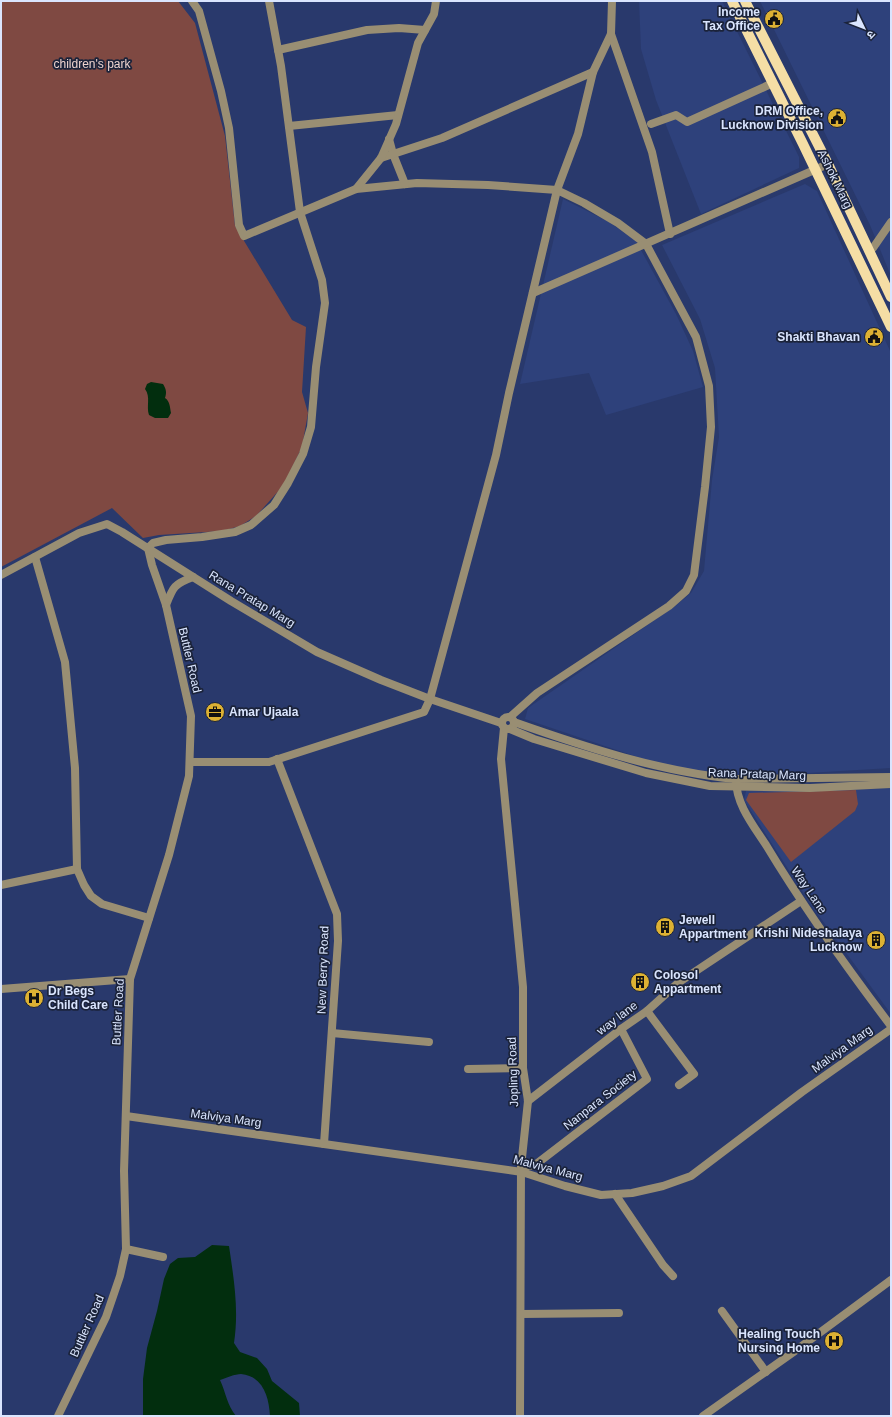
<svg xmlns="http://www.w3.org/2000/svg" width="892" height="1417" viewBox="0 0 892 1417" font-family="Arial,'Noto Sans Devanagari',sans-serif">
  <style>
    .built { fill: #2e417b }
    .green { fill: #7f4942 }
    .water { fill: #022e0e }
    .lines { fill: none; stroke-linecap: round; stroke-linejoin: round }
    .minor { stroke: #998e73; stroke-width: 8 }
    .tertiary { stroke: #998e73; stroke-width: 8 }
    .primary { stroke: #f5dea5; stroke-width: 10 }
    .labels { text-anchor: middle; dominant-baseline: central; stroke-width: 3.5; stroke-linejoin: round; paint-order: stroke }
    .poi-label { font-size: 12px; font-weight: bold; fill: #dae5fe; stroke: #1b233a; text-anchor: end }
    .park-label { font-size: 12px; fill: #edd3ce; stroke: #1b233a }
    .street-label { font-size: 12px; fill: #dae5fe; stroke: #1b233a }
  </style>
  <rect width="100%" height="100%" fill="#29396c"/>
  <g class="built">
    <path d="M639,1H722L799,157V168L701,214L656,100L641,49Z"/>
    <path d="M760,1H891V276L870,225Z"/>
    <path d="M805,184L817,191L891,353V768L791,774L730,775L664,766L525,719L528,708L675,606L691,593L704,571L712,480L719,437L715,368L700,319L662,245Z"/>
    <path d="M563,199L609,222L636,241L676,314L693,351L703,387L606,415L589,373L520,384Z"/>
    <path d="M891,788V1014L811,905L744,800L746,791Z"/>
  </g>
  <g class="green">
    <path d="M1,1H178L195,23L225,136L235,226L292,320L306,327L302,392L308,413L302,447L283,486L256,516L240,526L222,531L159,535L143,538L112,508L1,567Z"/>
    <path d="M856,790L858,804L855,811L791,862L746,800L749,793Z"/>
  </g>
  <g class="water">
    <path d="M151,382L163,384C166,389 167,392 165,398C170,401 170,408 171,413L168,418H155L149,415C146,406 151,397 145,389L147,384Z"/>
    <path d="M212,1245L229,1246C234,1280 239,1310 234,1343L240,1352L257,1358L267,1369L272,1381L299,1403L300,1416H270C269,1397 263,1376 241,1374C235,1374 226,1378 220,1380C226,1393 227,1405 236,1416H143V1379L147,1348L157,1311L164,1279L170,1264L178,1258L195,1257Z"/>
  </g>
  <g class="lines">
    <g class="minor">
      <path d="M192,1L199,11L221,91L229,128L239,225L244,236L356,189L417,183L488,185L557,190L584,203L618,223L646,244L696,337L709,386L711,427L705,487L694,575L686,591L669,606L537,693L510,717"/>
      <path d="M611,34L652,152L670,234"/>
      <path d="M278,50L367,30L399,28L425,30"/>
      <path d="M651,124L676,115L687,122L773,83"/>
      <path d="M289,126L398,115"/>
      <path d="M389,139L393,154L405,184"/>
      <path d="M381,158L442,138L593,72"/>
      <path d="M356,189L381,158L396,124L418,43L434,14L436,1"/>
      <path d="M869,252L873,248L891,222"/>
      <path d="M533,293L828,164"/>
      <path d="M35,557L65,662L75,768L77,869L84,885L91,896L102,904L149,918"/>
      <path d="M166,605C173,587 174,584 193,577"/>
      <path d="M504,728L501,759L523,987V1068L528,1101L521,1167L520,1416"/>
      <path d="M277,759L337,914L338,941L324,1144"/>
      <path d="M190,762H269L424,712L430,699L496,455L509,393L557,190L578,134L593,72L611,34L612,1"/>
      <path d="M736,780C736,804 753,825 766,845C804,908 847,968 891,1026"/>
      <path d="M1,885L77,869"/>
      <path d="M1,989L130,979"/>
      <path d="M647,1011L694,1074L679,1085"/>
      <path d="M332,1033L429,1042"/>
      <path d="M468,1069L523,1068"/>
      <path d="M528,1101L621,1029L647,1011L678,983L801,901"/>
      <path d="M126,1116L522,1172L565,1186L601,1195L632,1193L663,1186L691,1176L802,1092L891,1029"/>
      <path d="M521,1167L535,1165L647,1079L621,1029"/>
      <path d="M615,1194L663,1265L673,1276"/>
      <path d="M126,1249L163,1257"/>
      <path d="M722,1311L766,1372"/>
      <path d="M521,1314L619,1313"/>
      <path d="M58,1416L106,1317L120,1276L126,1249L124,1171L130,979L169,855L189,776L191,716L166,605L152,565L148,548L153,543L166,540L202,537L235,532L251,525L274,505L288,483L303,454L311,427L316,367L325,303L322,280L300,212L281,66L269,1"/>
      <path d="M703,1416L795,1351L891,1280"/>
    </g>
    <g class="tertiary">
      <path d="M1,575L79,533L107,524L122,532L231,601L317,652L381,680L430,699L501,723"/>
      <circle cx="508" cy="723" r="6"/>
      <path d="M514,722C585,747 661,772 736,779L891,777"/>
      <path d="M510,729L534,739L646,773L710,786L810,788L891,784"/>
    </g>
    <g class="primary">
      <path d="M732,1L803,144L891,327"/>
      <path d="M745,1L828,164L891,297"/>
    </g>
  </g>
  <defs>
    <g id="civic-disc" transform="scale(1)"><circle r="9.5" fill="#ddb133" stroke="#1b233a"/><path d="M-.6-6.5H3V-4.5H.6V-3L4-1V1h2V6H-6V1h2V-1L-.6-3ZM-1.2 2.5V6h2.4V2.5Z" fill="#111"/></g>
    <g id="office-disc" transform="scale(1)"><circle r="9.5" fill="#ddb133" stroke="#1b233a"/><path d="M-6-3h4V-5.5h4V-3h4V5H-6ZM-1-4.5V-3h2v-1.5ZM-6 0V1H6V0Z" fill="#111"/></g>
    <g id="building-disc" transform="scale(1)"><circle r="9.5" fill="#ddb133" stroke="#1b233a"/><path d="M-4-6H4V6H1V3H-1V6H-4ZM-2.5-4.3h1.7v1.8h-1.7ZM.8-4.3h1.7v1.8H.8ZM-2.5-1h1.7V.8h-1.7ZM.8-1h1.7V.8H.8Z" fill="#111"/></g>
    <g id="hospital-disc" transform="scale(1)"><circle r="9.5" fill="#ddb133" stroke="#1b233a"/><path d="M-5-5h3v3.5h4V-5h3V5h-3V1.5h-4V5h-3Z" fill="#111"/></g>
  </defs>
  <g fill-rule="evenodd">
    <use href="#civic-disc" x="774" y="19"/>
    <use href="#civic-disc" x="837" y="118"/>
    <use href="#civic-disc" x="874" y="337"/>
    <use href="#office-disc" x="215" y="712"/>
    <use href="#building-disc" x="665" y="927"/>
    <use href="#building-disc" x="876" y="940"/>
    <use href="#building-disc" x="640" y="982"/>
    <use href="#hospital-disc" x="34" y="998"/>
    <use href="#hospital-disc" x="834" y="1341"/>
  </g>
  <g class="labels">
    <g class="poi-label">
      <text x="760" y="12">Income<tspan x="760" dy="14">Tax Office</tspan></text>
      <text x="823" y="111">DRM Office,<tspan x="823" dy="14">Lucknow Division</tspan></text>
      <text x="860" y="337">Shakti Bhavan</text>
      <text x="229" y="712" text-anchor="start">Amar Ujaala</text>
      <text x="679" y="920" text-anchor="start">Jewell<tspan x="679" dy="14">Appartment</tspan></text>
      <text x="862" y="933">Krishi Nideshalaya<tspan x="862" dy="14">Lucknow</tspan></text>
      <text x="654" y="975" text-anchor="start">Colosol<tspan x="654" dy="14">Appartment</tspan></text>
      <text x="48" y="991" text-anchor="start">Dr Begs<tspan x="48" dy="14">Child Care</tspan></text>
      <text x="820" y="1334">Healing Touch<tspan x="820" dy="14">Nursing Home</tspan></text>
    </g>
    <g class="park-label">
      <text x="92" y="64">children's park</text>
    </g>
    <g class="street-label">
      <text transform="translate(835 179) rotate(64)">Ashok Marg</text>
      <text transform="translate(252 599) rotate(31)">Rana Pratap Marg</text>
      <text transform="translate(190 660) rotate(77)">Buttler Road</text>
      <text transform="translate(757 774) rotate(2)">Rana Pratap Marg</text>
      <text transform="translate(809 890) rotate(56)">Way Lane</text>
      <text transform="translate(323 970) rotate(-88)">New Berry Road</text>
      <text transform="translate(118 1012) rotate(-87)">Buttler Road</text>
      <text transform="translate(617 1018) rotate(-37)">way lane</text>
      <text transform="translate(842 1049) rotate(-36)">Malviya Marg</text>
      <text transform="translate(513 1072) rotate(-92)">Jopling Road</text>
      <text transform="translate(600 1100) rotate(-38)">Nanpara Society</text>
      <text transform="translate(226 1118) rotate(8)">Malviya Marg</text>
      <text transform="translate(548 1168) rotate(15)">Malviya Marg</text>
      <text transform="translate(87 1326) rotate(-66)">Buttler Road</text>
    </g>
  </g>
  <rect width="892" height="1417" fill="none" stroke="#dae5fe" stroke-width="4"/>
  <g transform="translate(864 28) rotate(133)" stroke="#1b233a" stroke-width="3" paint-order="stroke">
  <path d="M0-3L7 15L0 10L-7 15Z" fill="#dae5fe"/>
  <text y="-6" font-size="11" font-weight="bold" text-anchor="middle" fill="#dae5fe">उ</text>
  </g>
</svg>
